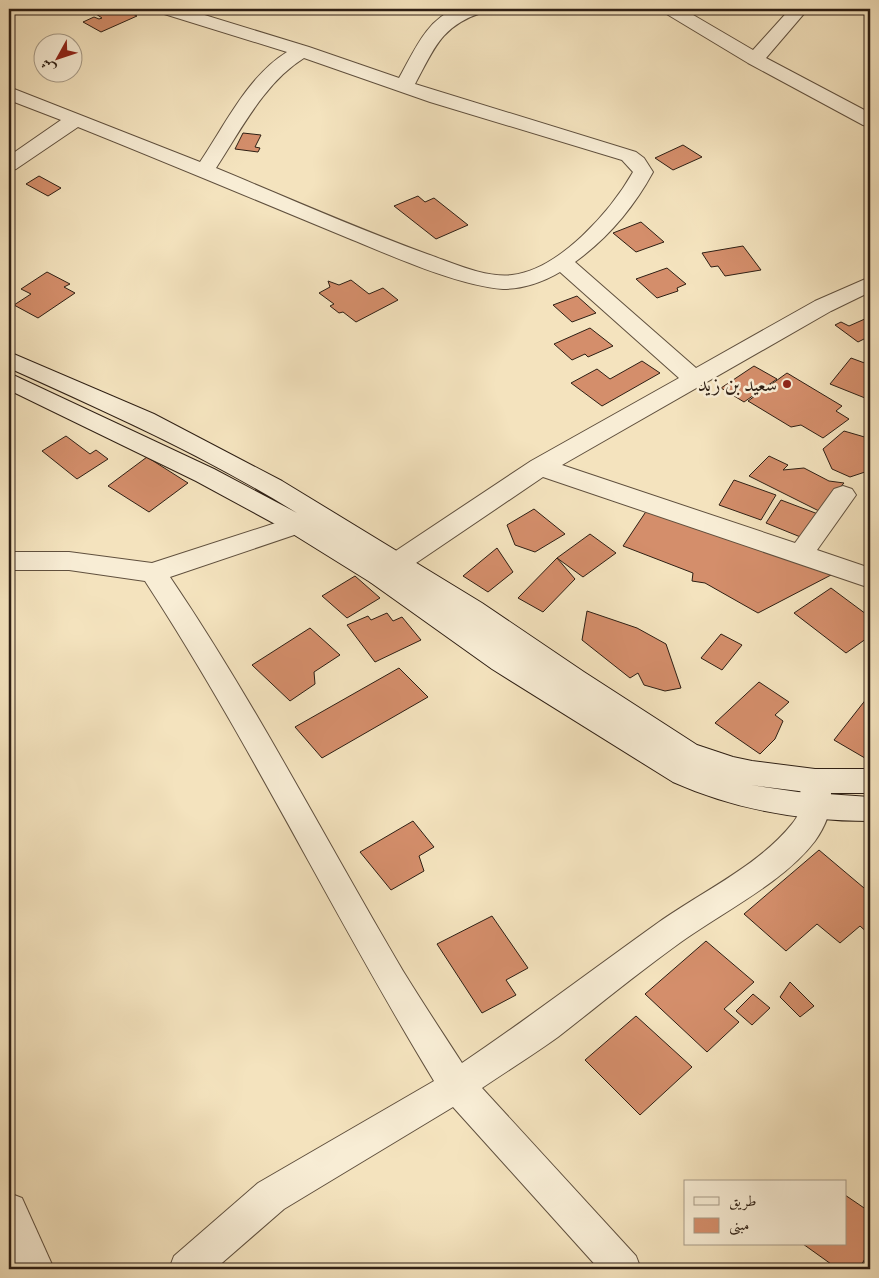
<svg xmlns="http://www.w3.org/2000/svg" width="879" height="1278" viewBox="0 0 879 1278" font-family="'IM FELL Great Primer',Amiri,serif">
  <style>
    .building { fill: #d48e6b; stroke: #2e1f14 }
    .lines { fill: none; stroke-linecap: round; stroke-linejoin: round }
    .street-casing { stroke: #60503e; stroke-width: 2 }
    .secondary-casing { stroke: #2e1f14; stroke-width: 2 }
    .street { fill: #f8edd5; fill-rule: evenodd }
    .secondary { fill: #f8edd5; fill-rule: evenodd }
    .poi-dot { fill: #8f2418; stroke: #f8edd5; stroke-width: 2 }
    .labels { text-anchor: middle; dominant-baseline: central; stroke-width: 5; stroke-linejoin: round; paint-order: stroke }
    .poi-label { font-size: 20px; fill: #2e1f14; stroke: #f8edd5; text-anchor: end }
  </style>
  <rect width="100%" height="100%" fill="#f4e3be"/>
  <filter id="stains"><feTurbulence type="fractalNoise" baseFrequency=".004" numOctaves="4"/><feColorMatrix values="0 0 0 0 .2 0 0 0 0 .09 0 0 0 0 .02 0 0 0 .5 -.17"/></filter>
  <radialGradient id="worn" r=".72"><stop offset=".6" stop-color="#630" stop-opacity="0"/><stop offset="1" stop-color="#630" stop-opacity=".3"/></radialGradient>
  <g class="building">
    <path d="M109,9H123L137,16L101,32L83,22L94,17L99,19L102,18L96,14Z"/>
    <path d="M243,133L261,135L255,147L260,148L258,152L235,149Z"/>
    <path d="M683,145L702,157L673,170L655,158Z"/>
    <path d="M39,176L61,188L48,196L26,184Z"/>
    <path d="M418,196L425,202L434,198L468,225L436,239L394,206Z"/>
    <path d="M641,222L664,242L636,252L613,233Z"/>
    <path d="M743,246L761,270L725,276L718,266L711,267L702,253Z"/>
    <path d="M667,268L686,284L677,288L678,291L657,298L636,279Z"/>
    <path d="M47,272L70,284L64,287L75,293L38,318L14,305L31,294L21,289Z"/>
    <path d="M351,280L369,294L383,288L398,300L356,322L343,312L339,313L330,306L334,304L319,293L330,287L328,281L339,285Z"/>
    <path d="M577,296L596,313L572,322L553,305Z"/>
    <path d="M867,318L870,320V342L866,338L858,342L835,325L841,322L849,326Z"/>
    <path d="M590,328L613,346L588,357L585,354L572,360L554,344Z"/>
    <path d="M851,358L870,365V400L830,384Z"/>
    <path d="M642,361L660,373L602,406L571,383L597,369L610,379Z"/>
    <path d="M754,366L777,379L744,402L721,388Z"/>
    <path d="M787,373L842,406L836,411L849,419L823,438L801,425L791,427L748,401Z"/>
    <path d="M844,431L868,438L870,437V469L865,472L850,477L832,469L823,449Z"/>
    <path d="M66,436L90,454L96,450L108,459L77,479L42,451Z"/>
    <path d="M769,456L788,465L783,470L804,468L829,481L844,483L819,511L749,476Z"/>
    <path d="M147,457L188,483L149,512L108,486Z"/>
    <path d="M734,480L776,495L761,520L719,505Z"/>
    <path d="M781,500L818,514L803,538L766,523Z"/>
    <path d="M649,507L831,575L758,613L705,583L692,581L693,573L623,546Z"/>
    <path d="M534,509L565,534L535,552L515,545L507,525Z"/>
    <path d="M590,534L616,553L583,577L557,558Z"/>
    <path d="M497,548L513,572L488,592L463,576Z"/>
    <path d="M557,558L575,579L543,612L518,598Z"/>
    <path d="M355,576L380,598L347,618L322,596Z"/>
    <path d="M831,588L870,617V636L846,653L794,613Z"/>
    <path d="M587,611L637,628L666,644L681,688L665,691L644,685L638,673L630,678L582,640Z"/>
    <path d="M387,613L393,621L402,617L421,640L375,662L347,625L368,616L371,620Z"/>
    <path d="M310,628L340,655L314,672L315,684L290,701L252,665Z"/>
    <path d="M721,634L742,645L722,670L701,658Z"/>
    <path d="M399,668L428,697L322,758L295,727Z"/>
    <path d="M759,682L789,702L775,715L783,721L775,739L760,754L715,723Z"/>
    <path d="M867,698L870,700V761L834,740Z"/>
    <path d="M413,821L434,847L419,856L424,871L391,890L360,852Z"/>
    <path d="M819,850L870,893V935L860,926L840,943L817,924L786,951L744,914Z"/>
    <path d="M492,916L528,968L506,980L516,995L482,1013L437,944Z"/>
    <path d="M706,941L754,982L724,1009L739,1022L707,1052L645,994Z"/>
    <path d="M790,982L814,1006L800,1017L780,997Z"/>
    <path d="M753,994L770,1008L752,1025L736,1011Z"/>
    <path d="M636,1016L692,1067L640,1115L585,1060Z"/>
    <path d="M845,1195L870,1212V1250L859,1269H838L803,1244H845Z"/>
  </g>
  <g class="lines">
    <g class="street-casing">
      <g id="street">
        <path d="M158,9H185L309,47L399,78C413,54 426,19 456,9C464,7 475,9 484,9L481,13C441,26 434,49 415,84L636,152L644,158L653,172C634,207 608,238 575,262L696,368L815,301L870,277V292L831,311L562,465L795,543L834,489L843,486L852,489L856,495L817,550L870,568V588L543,477L388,582L379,585L370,582L366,575L370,568L531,461L679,378L560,272C544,282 522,289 503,289C458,286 390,255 348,238C258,201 168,163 78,127L16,169L9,171V156L61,120L9,100V87L200,162C225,125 248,76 287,52L161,13ZM304,58L430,102L622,160L633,172C611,211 559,270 512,275C484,278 453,263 427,254C356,228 286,197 216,168C241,130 264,83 304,58Z"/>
        <path d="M662,9H683L753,50L790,9H808L766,58L870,113V127L863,125L748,63L665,13Z"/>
        <path d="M297,516L306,519L310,525L306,531L170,577C256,704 325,839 403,971C422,1002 442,1032 462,1063C529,1018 593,969 659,922C703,891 758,866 792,824C808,805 795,793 804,774L815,771L826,774C837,797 829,821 815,841C784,882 723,912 681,942C639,972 599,1005 558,1037C533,1055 507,1071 482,1088L636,1256L641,1269H599L453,1107L284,1209L215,1269H169L174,1256L258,1183L434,1081C334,917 250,742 145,581L69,570H9V552H69L152,563Z"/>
        <path d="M9,1193L22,1198L54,1269H17L9,1251Z"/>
      </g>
    </g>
    <g class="secondary-casing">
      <path id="secondary" d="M9,352L154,414L282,481L482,603L584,672L697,745L733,757L752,761L815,769H870V793H815L751,785L798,792L870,797V821C801,821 736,810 673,782L492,669L370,582L288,531L196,481L9,390V373L214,469L297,513C205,456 107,412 9,368Z"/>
    </g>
    <use href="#street" class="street"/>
    <use href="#secondary" class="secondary"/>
  </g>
  <circle class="poi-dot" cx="787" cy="384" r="5"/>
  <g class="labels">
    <g class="poi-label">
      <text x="777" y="384">سعيد بن زيد</text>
    </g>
  </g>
  <rect width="879" height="1278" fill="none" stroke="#f4e3be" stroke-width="30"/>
  <rect x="10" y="10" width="859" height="1258" fill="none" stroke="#2e1f14" stroke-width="2.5"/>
  <rect x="15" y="15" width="849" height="1248" fill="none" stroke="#2e1f14"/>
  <rect x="684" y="1180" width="162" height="65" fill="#f8edd5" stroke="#a79b88"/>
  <rect x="694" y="1197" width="25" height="8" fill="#f8edd5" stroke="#a79b88"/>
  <text x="729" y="1206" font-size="15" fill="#2e1f14">طريق</text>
  <rect x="694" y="1218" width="25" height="15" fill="#d48e6b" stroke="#a79b88"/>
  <text x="729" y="1230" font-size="15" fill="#2e1f14">مبنى</text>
  <g transform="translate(58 58) rotate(230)"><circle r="24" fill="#f8edd5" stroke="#a79b88"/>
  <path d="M0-4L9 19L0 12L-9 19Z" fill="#8f2418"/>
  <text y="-8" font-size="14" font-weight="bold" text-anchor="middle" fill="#2e1f14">ش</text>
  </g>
  <rect width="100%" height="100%" filter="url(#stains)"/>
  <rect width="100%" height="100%" fill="url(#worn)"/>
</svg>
